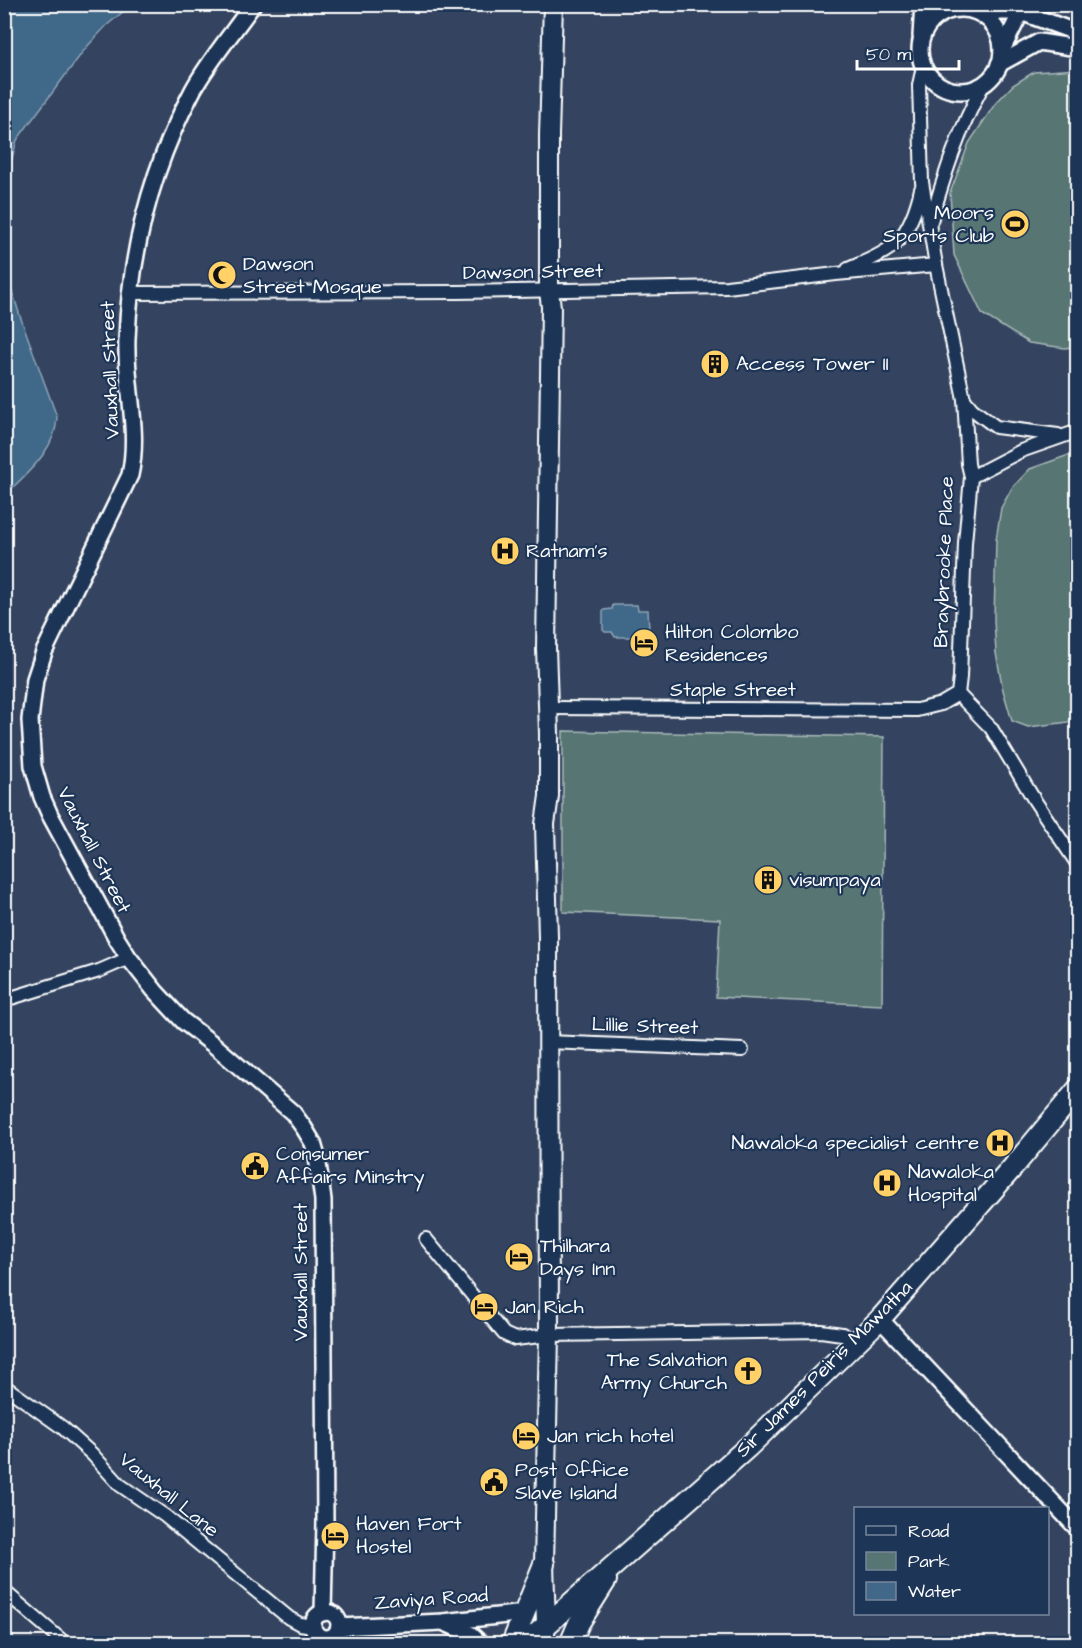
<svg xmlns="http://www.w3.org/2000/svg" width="1082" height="1648" viewBox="0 0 1082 1648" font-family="'Architects Daughter',sans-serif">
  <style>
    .green { fill: #567573; stroke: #aabab9; stroke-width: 1.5 }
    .water { fill: #416888; stroke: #8da4b8; stroke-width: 1.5 }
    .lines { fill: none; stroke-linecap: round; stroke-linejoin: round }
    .minor-casing { stroke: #fff; stroke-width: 16 }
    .tertiary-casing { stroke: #fff; stroke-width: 20 }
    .primary-casing { stroke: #fff; stroke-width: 22 }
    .trunk-casing { stroke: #fff; stroke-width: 24 }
    .minor { stroke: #1d3557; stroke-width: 12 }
    .tertiary { stroke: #1d3557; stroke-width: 15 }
    .primary { stroke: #1d3557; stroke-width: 18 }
    .trunk { stroke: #1d3557; stroke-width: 20 }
    .labels { text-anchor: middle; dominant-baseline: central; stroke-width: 4.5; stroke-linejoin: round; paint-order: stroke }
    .poi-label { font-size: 20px; fill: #fff; stroke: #1d3557; text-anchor: start }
    .street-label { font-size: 20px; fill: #fff; stroke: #1d3557 }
  </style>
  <rect width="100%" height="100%" fill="#344460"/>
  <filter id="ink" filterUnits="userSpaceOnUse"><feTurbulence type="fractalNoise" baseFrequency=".0167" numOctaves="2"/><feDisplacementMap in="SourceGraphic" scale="12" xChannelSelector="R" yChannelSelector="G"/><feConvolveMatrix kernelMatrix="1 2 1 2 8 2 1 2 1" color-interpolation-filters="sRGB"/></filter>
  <g filter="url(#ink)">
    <g class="green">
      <path d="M1077,69L1078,346L1065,348L1029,343L982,314L954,255L950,193L969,143L995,104L1013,85L1034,72Z"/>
      <path d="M1077,452V721L1028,727L1012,721L1003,690L996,653L994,620L996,540L1001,508L1012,488L1030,469Z"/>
      <path d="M563,731L884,737L882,1005L716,997L720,919L563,912Z"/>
    </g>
    <g class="water">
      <path d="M5,4L131,5L106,26L85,49L28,125L17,140L5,184Z"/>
      <path d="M4,265L20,316L57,417C56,450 27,473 5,495Z"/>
      <path d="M613,605H637L638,610H648L649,631L637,633L635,637H615L612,632H605L603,630V612L604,610L612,609Z"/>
    </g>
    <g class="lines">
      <g class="minor-casing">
        <g id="minor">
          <path d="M931,221C945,173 959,130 983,85"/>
          <path d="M848,269C862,263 888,253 898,241C910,227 917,207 921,189"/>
          <path d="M129,293L458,292L727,287L836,274L936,265"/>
          <path d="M964,399L972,409L996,427L1058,435"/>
          <path d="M971,477L1021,451L1078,431"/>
          <path d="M958,694L991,728L1035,801L1078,865"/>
          <path d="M549,708L917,710L941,704L958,694L960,677L965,543L971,477L968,464L964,399L936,265L922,182L919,85L923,67"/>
          <path d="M4,998H11L99,971L129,958"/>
          <path d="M548,1042L742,1050"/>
          <path d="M426,1239L504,1334L515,1339L549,1335L821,1331L842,1334L856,1342"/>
          <path d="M4,1386L63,1428L92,1454L120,1485L165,1516L289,1618L300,1624L313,1626"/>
          <path d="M4,1591L66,1644"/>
        </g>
      </g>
      <g class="tertiary-casing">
        <g id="tertiary">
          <path d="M253,4C233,33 210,59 193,90C152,167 130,252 127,339C125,384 140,430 130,475L44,652L35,679L30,720L33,766L42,797L50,815L117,939L129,958L155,991L183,1021L214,1045L293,1113L304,1128L313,1143L317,1157L323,1200L325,1522L323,1613"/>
          <circle cx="961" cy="50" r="41"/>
          <path d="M977,12H1021L1078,33"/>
          <path d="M921,36L923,4"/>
          <path d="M1002,50L1025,4"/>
          <path d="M999,64L1039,42L1078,48"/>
          <path d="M880,1319L1078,1529"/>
          <circle cx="326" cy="1625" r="13"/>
          <path d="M443,1622L470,1634L481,1644"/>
          <path d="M339,1627L443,1622L525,1613"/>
        </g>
      </g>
      <g class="primary-casing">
        <path id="primary" d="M544,1644L546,1623L544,1564L549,1335L548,937L545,824L549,796V733L546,648L551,307L549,291V135L553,4"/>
      </g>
      <g class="trunk-casing">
        <g id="trunk">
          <path d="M512,1644L544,1564"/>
          <path d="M525,1644L748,1447L880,1319L1014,1166L1078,1089"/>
          <path d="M570,1644L579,1623L606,1580"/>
        </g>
      </g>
      <use href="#minor" class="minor"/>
      <use href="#tertiary" class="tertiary"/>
      <use href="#primary" class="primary"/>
      <use href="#trunk" class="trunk"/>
    </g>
  </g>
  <defs>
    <g id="stadium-disc" transform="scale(1.5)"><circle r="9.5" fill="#ffd166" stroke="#1d3557"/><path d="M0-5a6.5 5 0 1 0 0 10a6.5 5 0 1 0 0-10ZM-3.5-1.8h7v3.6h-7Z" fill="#111"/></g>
    <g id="mosque-disc" transform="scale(1.5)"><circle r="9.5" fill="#ffd166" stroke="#1d3557"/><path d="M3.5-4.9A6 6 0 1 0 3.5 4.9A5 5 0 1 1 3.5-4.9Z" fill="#111"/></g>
    <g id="building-disc" transform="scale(1.5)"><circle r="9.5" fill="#ffd166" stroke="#1d3557"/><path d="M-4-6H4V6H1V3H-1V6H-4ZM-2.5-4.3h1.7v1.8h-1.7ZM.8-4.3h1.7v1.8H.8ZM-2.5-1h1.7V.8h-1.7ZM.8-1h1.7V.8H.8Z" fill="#111"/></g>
    <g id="hospital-disc" transform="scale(1.5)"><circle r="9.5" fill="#ffd166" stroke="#1d3557"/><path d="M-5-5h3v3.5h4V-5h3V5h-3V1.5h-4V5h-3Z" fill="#111"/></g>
    <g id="hotel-disc" transform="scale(1.5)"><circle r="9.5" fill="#ffd166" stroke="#1d3557"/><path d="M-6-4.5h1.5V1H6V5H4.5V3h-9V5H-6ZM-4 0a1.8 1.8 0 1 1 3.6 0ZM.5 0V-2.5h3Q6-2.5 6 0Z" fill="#111"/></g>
    <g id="civic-disc" transform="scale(1.5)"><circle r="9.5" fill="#ffd166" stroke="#1d3557"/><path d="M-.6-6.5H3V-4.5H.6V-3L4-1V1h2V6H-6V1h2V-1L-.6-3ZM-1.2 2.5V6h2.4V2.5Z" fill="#111"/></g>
    <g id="church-disc" transform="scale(1.5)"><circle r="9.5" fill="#ffd166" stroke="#1d3557"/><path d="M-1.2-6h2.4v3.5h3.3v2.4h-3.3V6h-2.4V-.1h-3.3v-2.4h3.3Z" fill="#111"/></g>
  </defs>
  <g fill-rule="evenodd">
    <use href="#stadium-disc" x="1015" y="224"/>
    <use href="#mosque-disc" x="222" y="275"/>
    <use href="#building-disc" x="715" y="364"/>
    <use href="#hospital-disc" x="505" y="551"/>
    <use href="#hotel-disc" x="644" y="643"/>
    <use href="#building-disc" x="768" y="880"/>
    <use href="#hospital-disc" x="1000" y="1143"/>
    <use href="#civic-disc" x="255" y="1166"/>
    <use href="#hospital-disc" x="887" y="1183"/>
    <use href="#hotel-disc" x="519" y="1257"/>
    <use href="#hotel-disc" x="484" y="1307"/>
    <use href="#church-disc" x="748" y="1371"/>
    <use href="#hotel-disc" x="526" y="1436"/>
    <use href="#civic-disc" x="494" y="1482"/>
    <use href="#hotel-disc" x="335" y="1536"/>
  </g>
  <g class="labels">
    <g class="poi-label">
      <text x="994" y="213" text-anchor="end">Moors<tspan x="994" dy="23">Sports Club</tspan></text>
      <text x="243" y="264">Dawson<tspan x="243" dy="23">Street Mosque</tspan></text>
      <text x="736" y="364">Access Tower II</text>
      <text x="526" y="551">Ratnam's</text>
      <text x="665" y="632">Hilton Colombo<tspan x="665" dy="23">Residences</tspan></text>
      <text x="789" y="880">visumpaya</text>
      <text x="979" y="1143" text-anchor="end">Nawaloka specialist centre</text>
      <text x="276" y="1154">Consumer<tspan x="276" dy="23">Affairs Minstry</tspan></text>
      <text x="908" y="1172">Nawaloka<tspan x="908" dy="23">Hospital</tspan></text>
      <text x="540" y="1246">Thilhara<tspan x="540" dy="23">Days Inn</tspan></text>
      <text x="505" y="1307">Jan Rich</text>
      <text x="727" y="1360" text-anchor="end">The Salvation<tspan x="727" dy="23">Army Church</tspan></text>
      <text x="547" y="1436">Jan rich hotel</text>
      <text x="515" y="1470">Post Office<tspan x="515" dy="23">Slave Island</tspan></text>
      <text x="356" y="1524">Haven Fort<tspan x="356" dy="23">Hostel</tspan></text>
    </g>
    <g class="street-label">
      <text transform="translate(533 272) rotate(-1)">Dawson Street</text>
      <text transform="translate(110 370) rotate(-92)">Vauxhall Street</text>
      <text transform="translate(944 562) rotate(-88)">Braybrooke Place</text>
      <text x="733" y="690">Staple Street</text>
      <text transform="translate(94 850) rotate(63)">Vauxhall Street</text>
      <text transform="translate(645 1026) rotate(2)">Lillie Street</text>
      <text transform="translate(301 1272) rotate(-90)">Vauxhall Street</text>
      <text transform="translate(824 1369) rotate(-45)">Sir James Peiris Mawatha</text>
      <text transform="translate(169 1495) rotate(39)">Vauxhall Lane</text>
      <text transform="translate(431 1599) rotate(-4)">Zaviya Road</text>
    </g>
  </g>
  <rect width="1082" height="1648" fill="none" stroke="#1d3557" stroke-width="24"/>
  <rect x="12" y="12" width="1058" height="1624" fill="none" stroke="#fff" stroke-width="2" filter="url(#ink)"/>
  <rect x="854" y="1507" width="195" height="108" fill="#1d3557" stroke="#77869a" stroke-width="1.5"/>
  <rect x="866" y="1526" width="30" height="9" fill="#1d3557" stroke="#77869a" stroke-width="1.5"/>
  <text x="908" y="1537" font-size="18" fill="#ffffff">Road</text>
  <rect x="866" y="1552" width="30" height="18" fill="#567573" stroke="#77869a" stroke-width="1.5"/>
  <text x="908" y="1567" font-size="18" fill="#ffffff">Park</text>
  <rect x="866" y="1582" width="30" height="18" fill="#416888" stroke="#77869a" stroke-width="1.5"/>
  <text x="908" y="1597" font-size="18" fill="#ffffff">Water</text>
  <path d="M857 60v9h102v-9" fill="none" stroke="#ffffff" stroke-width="3"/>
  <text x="866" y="60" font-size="18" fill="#ffffff" stroke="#1d3557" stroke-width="4.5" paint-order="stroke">50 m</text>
</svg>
